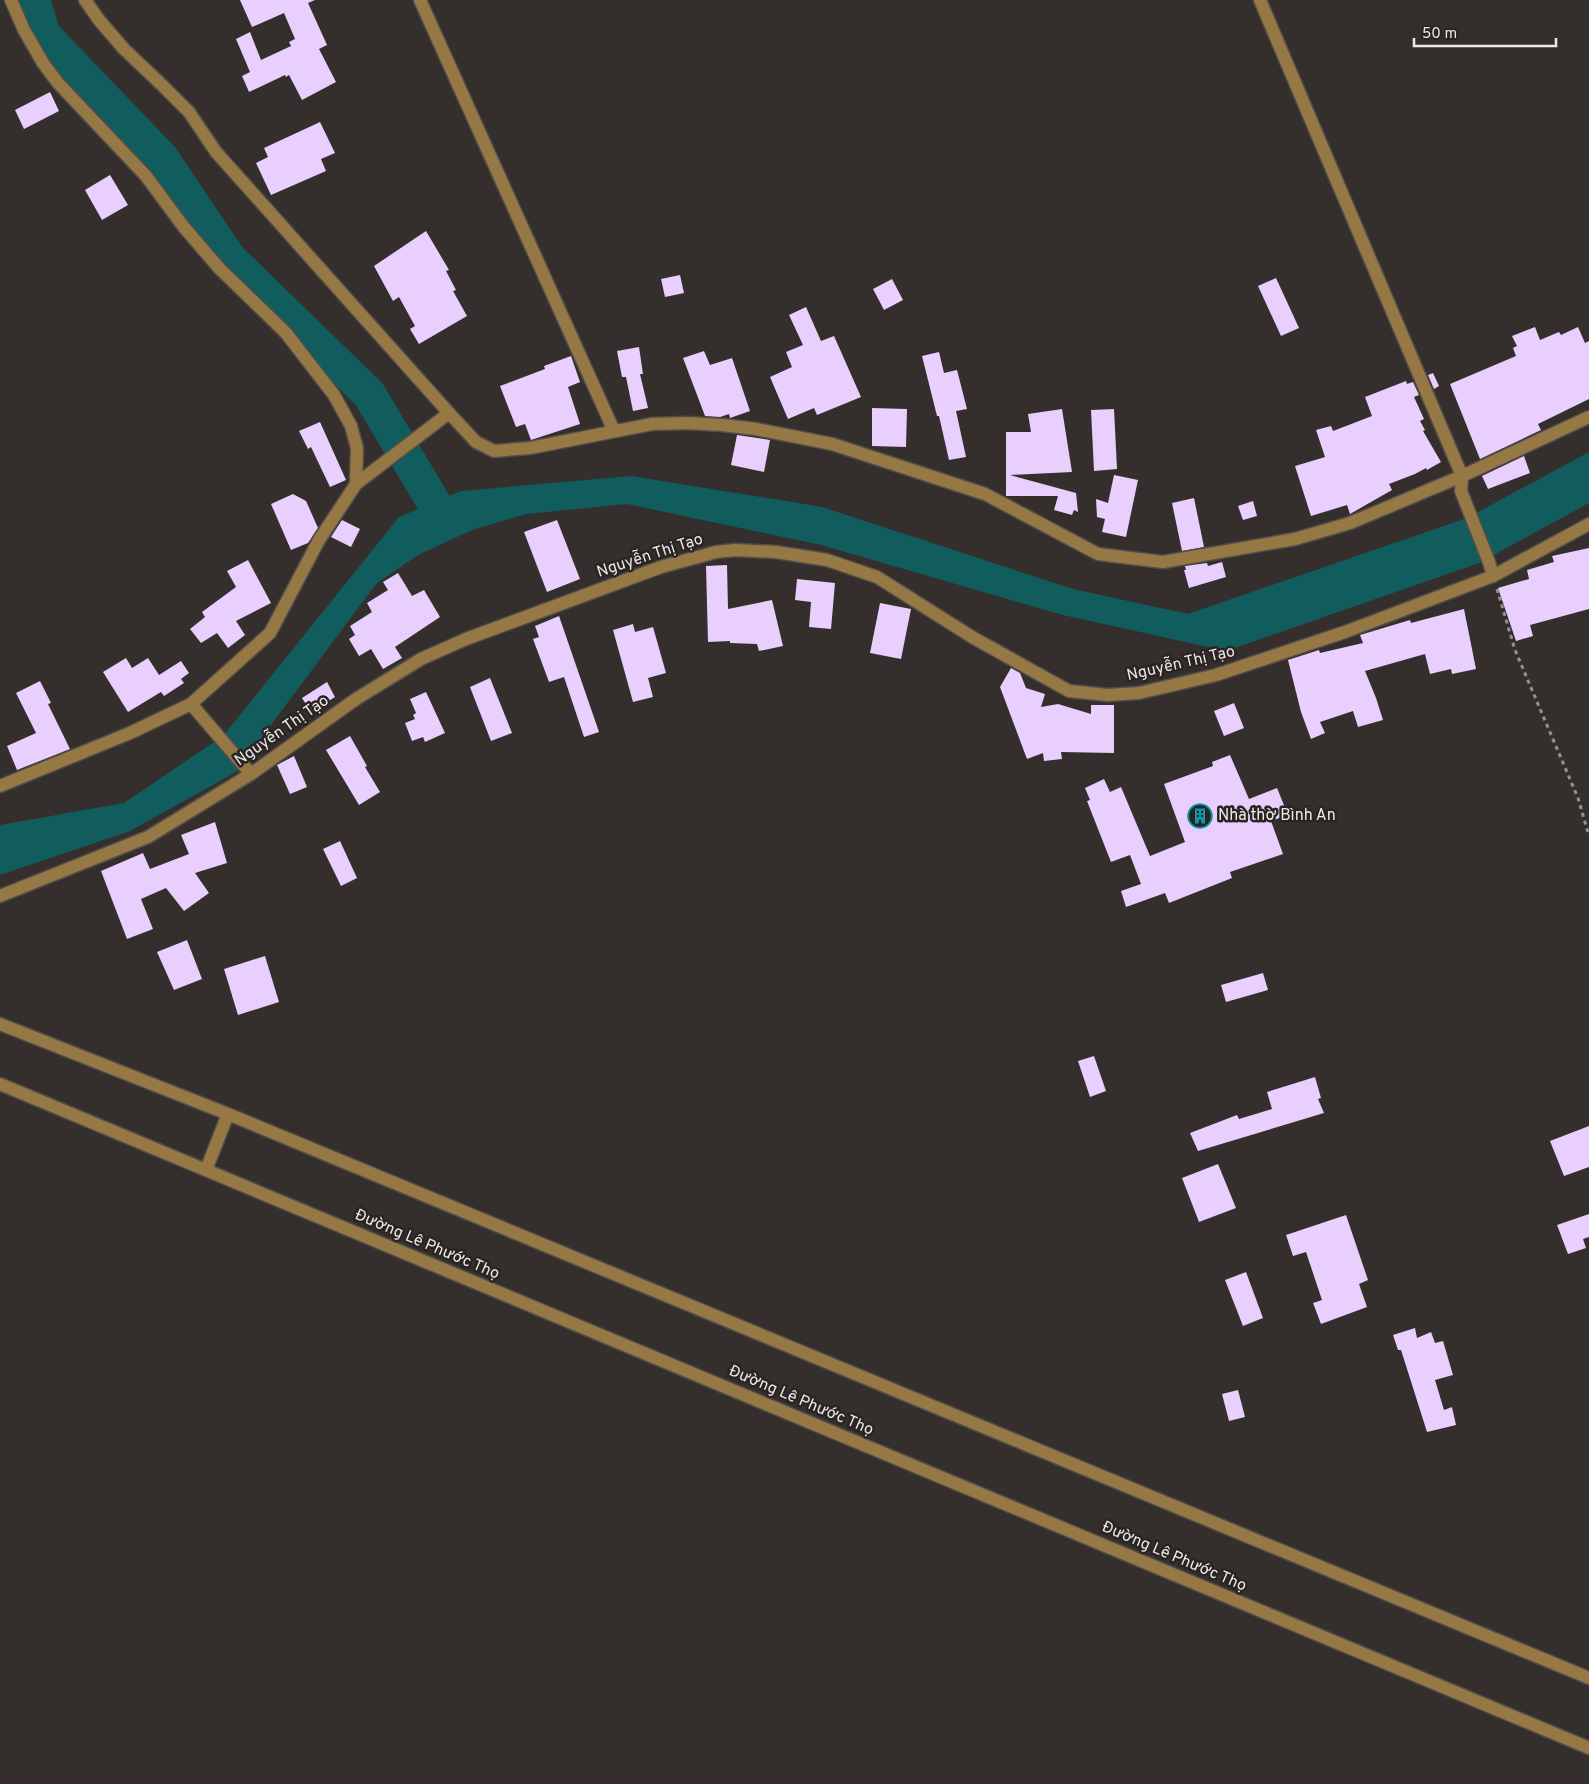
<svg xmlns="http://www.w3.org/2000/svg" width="1589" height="1784" viewBox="0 0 1589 1784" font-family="Overpass,sans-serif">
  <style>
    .water { fill: #115d5e }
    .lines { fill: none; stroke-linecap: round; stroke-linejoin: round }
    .river { stroke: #115d5e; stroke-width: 34 }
    .building { fill: #e8cffe }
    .minor-casing { stroke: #524d4a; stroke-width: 15 }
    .path { stroke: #96918f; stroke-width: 3; stroke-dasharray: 4 4; stroke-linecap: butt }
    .minor { stroke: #957844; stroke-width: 12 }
    .labels { text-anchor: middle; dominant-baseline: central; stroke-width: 5; stroke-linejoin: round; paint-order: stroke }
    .street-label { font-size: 16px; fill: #ede9e7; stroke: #2a2522 }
    .poi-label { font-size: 16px; fill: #ede9e7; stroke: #2a2522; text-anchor: start }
  </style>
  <rect width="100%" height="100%" fill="#342f2c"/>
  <path class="water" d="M1589,452V503L1479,563L1226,651L1063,615L821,545L627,504L526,514L472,530L418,555L376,584L236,772L130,831L0,875V825L124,803L223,736L399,517L461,491L631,476L822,507L1073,589L1188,614L1467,518Z"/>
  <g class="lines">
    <path class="river" d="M33,0L44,35L162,158L229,258L369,394L434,503"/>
  </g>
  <g class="building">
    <path d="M240,0H315L308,3L327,45L319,49L336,82L302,100L289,75L286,77L285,75L249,92L242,76L250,72L236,39L250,32L261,60L291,46L289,42L295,39L284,13L252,27Z"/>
    <path d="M50,92L59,111L24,129L15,110Z"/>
    <path d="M320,122L335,153L321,159L326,171L271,195L256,163L268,157L264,148Z"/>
    <path d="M110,175L128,205L102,220L85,190Z"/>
    <path d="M426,231L449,270L446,271L456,290L453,291L467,316L419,344L410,329L415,326L399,297L393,301L374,266Z"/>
    <path d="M680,275L684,293L665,297L661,279Z"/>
    <path d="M1276,278L1299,328L1281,336L1258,286Z"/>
    <path d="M892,279L903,300L884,310L873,289Z"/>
    <path d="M806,307L821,341L834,336L861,397L817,415L814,408L788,419L770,377L792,367L786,352L803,345L789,315Z"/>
    <path d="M1535,327L1540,340L1559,332L1561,335L1578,327L1585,343L1589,341V399L1538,424L1541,430L1480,459L1450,384L1516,356L1513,348L1517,346L1512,336Z"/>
    <path d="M639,347L643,374H640L648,408L633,411L626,377H622L617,351Z"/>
    <path d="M704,351L710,365L732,358L750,411L730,418L729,414L720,417L705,416L683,358Z"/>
    <path d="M939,352L944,373L957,370L967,409L956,411L966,457L949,460L939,416H937L922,356Z"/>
    <path d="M571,356L580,382L568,387L580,424L531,440L525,424L516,427L500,386L545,369L544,366Z"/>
    <path d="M1433,373L1439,386L1434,389L1428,375Z"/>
    <path d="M1406,381L1407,384L1413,382L1419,395L1414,397L1424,419L1420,421L1425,430L1423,431L1441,462L1427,470L1426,468L1415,474L1389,484L1392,490L1350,514L1347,505L1311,516L1295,466L1325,457L1316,430L1331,426L1333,431L1372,416L1365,397Z"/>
    <path d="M872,408L907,409L906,447L872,446Z"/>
    <path d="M1062,409L1072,472L1010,475L1076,493L1078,512L1074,510L1072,515L1054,510L1058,496H1006V432H1031L1028,414Z"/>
    <path d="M1114,409L1117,469L1094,471L1091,410Z"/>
    <path d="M320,422L346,480L330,487L311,447L308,449L299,431Z"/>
    <path d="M737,435L770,440L764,472L731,465Z"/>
    <path d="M1524,456L1530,473L1488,489L1482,476Z"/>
    <path d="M1114,475L1138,480L1126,537L1102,532L1105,519L1097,517L1096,499L1108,503Z"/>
    <path d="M293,494L306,501L318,528L308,543L291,550L271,504Z"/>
    <path d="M1194,498L1204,547L1182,551L1172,503Z"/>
    <path d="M1253,501L1257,516L1243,520L1238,506Z"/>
    <path d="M342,520L360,529L351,547L331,537Z"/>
    <path d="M557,520L580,579L547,592L524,532Z"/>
    <path d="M1589,548V609L1530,625L1533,636L1516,641L1498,588L1529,579L1527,570L1554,562L1552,556Z"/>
    <path d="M248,560L271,603L236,621L245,635L228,648L217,633L201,643L190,629L205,617L202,612L236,587L227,571Z"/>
    <path d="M1222,562L1226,577L1189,588L1184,570H1186L1185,566L1207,563L1208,566Z"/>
    <path d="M727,565L728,609L772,600L783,646L759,651L757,644L730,643V641L708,642L706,566Z"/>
    <path d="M398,573L412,596L424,590L440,617L395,647L402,658L383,669L371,649L359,656L349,639L355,635L350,626L372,612L367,603L388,590L383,582Z"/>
    <path d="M797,579L835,583L831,629L809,627L811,602L795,600Z"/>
    <path d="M880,603L911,609L901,659L870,653Z"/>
    <path d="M1464,609L1476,669L1452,674L1451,669L1430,674L1425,654L1365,671L1376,698L1383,720L1358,727L1353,711L1320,722L1325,733L1311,739L1301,712L1288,660L1319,650L1320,653L1363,643L1360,635L1410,620L1411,623Z"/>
    <path d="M559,616L599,732L584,737L564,677L549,682L533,639L539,637L535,626Z"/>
    <path d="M633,624L635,632L653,627L666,673L648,678L653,697L633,702L613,630Z"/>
    <path d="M126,658L132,668L148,658L159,675L181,661L189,673L181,679L184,683L164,696L161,692L128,712L103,672Z"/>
    <path d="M1011,668L1020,673L1026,688L1045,694L1041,707L1058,704L1091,714V705H1114V753L1061,752L1062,759L1044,761L1043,753L1027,759L1000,687Z"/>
    <path d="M490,678L512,733L491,741L470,687Z"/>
    <path d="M40,681L51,703L48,704L70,749L17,770L7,746L36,733L16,693Z"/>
    <path d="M327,682L335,697L311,712L302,698Z"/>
    <path d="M426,692L445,733L425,742L423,737L412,741L405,723L415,719L413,715L416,713L410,699Z"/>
    <path d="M1234,703L1244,728L1224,736L1214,711Z"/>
    <path d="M350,736L367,766L365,767L380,792L359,805L326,750Z"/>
    <path d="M1230,755L1249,799L1277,788L1288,815L1271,821L1283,854L1230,872L1232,878L1169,903L1165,893L1126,907L1121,891L1141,884L1130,855L1111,862L1087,801L1090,800L1085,788L1104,779L1110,792L1121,787L1150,856L1185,842L1164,784L1213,766L1212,762Z"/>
    <path d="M294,756L307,787L290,794L277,765Z"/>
    <path d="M215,822L227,863L195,873L209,893L184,911L166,888L141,899L153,929L127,939L101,871L143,853L150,869L189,854L181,835Z"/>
    <path d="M340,841L357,878L341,886L323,849Z"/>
    <path d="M187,940L202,979L174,990L157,952Z"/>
    <path d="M265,956L279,1002L238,1015L224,969Z"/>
    <path d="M1263,973L1268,990L1226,1002L1221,985Z"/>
    <path d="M1094,1056L1106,1091L1090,1097L1078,1061Z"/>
    <path d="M1315,1077L1321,1098L1318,1099L1324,1113L1198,1151L1190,1133L1237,1115L1239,1119L1272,1109L1267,1092Z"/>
    <path d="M1589,1126V1167L1564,1176L1550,1141Z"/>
    <path d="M1218,1164L1236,1208L1199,1222L1182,1178Z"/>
    <path d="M1589,1214V1237L1583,1239L1586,1248L1568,1254L1557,1225Z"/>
    <path d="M1346,1215L1368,1280L1359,1284L1367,1307L1321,1324L1313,1303L1322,1300L1306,1252L1293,1256L1286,1235Z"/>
    <path d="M1246,1272L1263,1318L1243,1326L1225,1280Z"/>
    <path d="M1415,1328L1417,1338L1431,1332L1435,1343L1443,1341L1453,1375L1435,1380L1444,1410L1452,1407L1456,1425L1427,1432L1401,1350H1398L1393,1335Z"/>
    <path d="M1238,1390L1245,1417L1229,1421L1222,1394Z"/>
  </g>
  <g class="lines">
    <g class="minor-casing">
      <g id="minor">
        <path d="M11,0L24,30L43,63L58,83L146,176L183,226L219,268L286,333L334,395L351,426L357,448L356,484"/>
        <path d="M85,0L99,20L124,49L163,86L189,112L216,152L449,413"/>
        <path d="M420,0L614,431"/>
        <path d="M1260,0L1462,476L1461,491L1489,562L1493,576"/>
        <path d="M191,704L251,774"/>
        <path d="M0,786L130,733L191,704L270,633L319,540L356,484L449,413L476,442L494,451L530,448L652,424L687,423L722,425L756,429L832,444L985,494L1098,554L1163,562L1295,539L1350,523L1462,476L1589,417"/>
        <path d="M0,896L148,837L251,774L356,699L421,659L466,639L661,567L716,552L735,550L776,552L827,560L877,577L972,637L1069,691L1108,695L1139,693L1216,675L1345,632L1493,576L1589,524"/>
        <path d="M0,1024L228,1114L1589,1678"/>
        <path d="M0,1084L1589,1748"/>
        <path d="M206,1170L228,1114"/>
      </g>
    </g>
    <path class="path" d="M1497,589L1515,650L1578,798L1589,836"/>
    <use href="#minor" class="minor"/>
  </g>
  <defs>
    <g id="building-ring" transform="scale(1.25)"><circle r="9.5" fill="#2a2522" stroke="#0f9aa8" stroke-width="1.5"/><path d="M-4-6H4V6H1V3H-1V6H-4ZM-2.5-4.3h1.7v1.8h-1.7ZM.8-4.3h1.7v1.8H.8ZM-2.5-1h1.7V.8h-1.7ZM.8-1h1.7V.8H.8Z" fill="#0f9aa8"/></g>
  </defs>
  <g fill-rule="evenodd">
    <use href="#building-ring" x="1200" y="816"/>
  </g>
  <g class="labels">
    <g class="street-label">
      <text transform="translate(650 556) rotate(-18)">Nguyễn Thị Tạo</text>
      <text transform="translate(1181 664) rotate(-13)">Nguyễn Thị Tạo</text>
      <text transform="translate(282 731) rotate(-35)">Nguyễn Thị Tạo</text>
      <text transform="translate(427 1245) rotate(23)">Đường Lê Phước Thọ</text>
      <text transform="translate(801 1401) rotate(23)">Đường Lê Phước Thọ</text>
      <text transform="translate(1174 1557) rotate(23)">Đường Lê Phước Thọ</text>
    </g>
    <g class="poi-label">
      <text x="1218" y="816">Nhà thờ Bình An</text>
    </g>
  </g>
  <path d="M1414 38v8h142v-8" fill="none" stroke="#ede9e7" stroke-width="2.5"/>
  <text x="1422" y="38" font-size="15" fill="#ede9e7" stroke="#2a2522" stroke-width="4" paint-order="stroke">50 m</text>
</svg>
